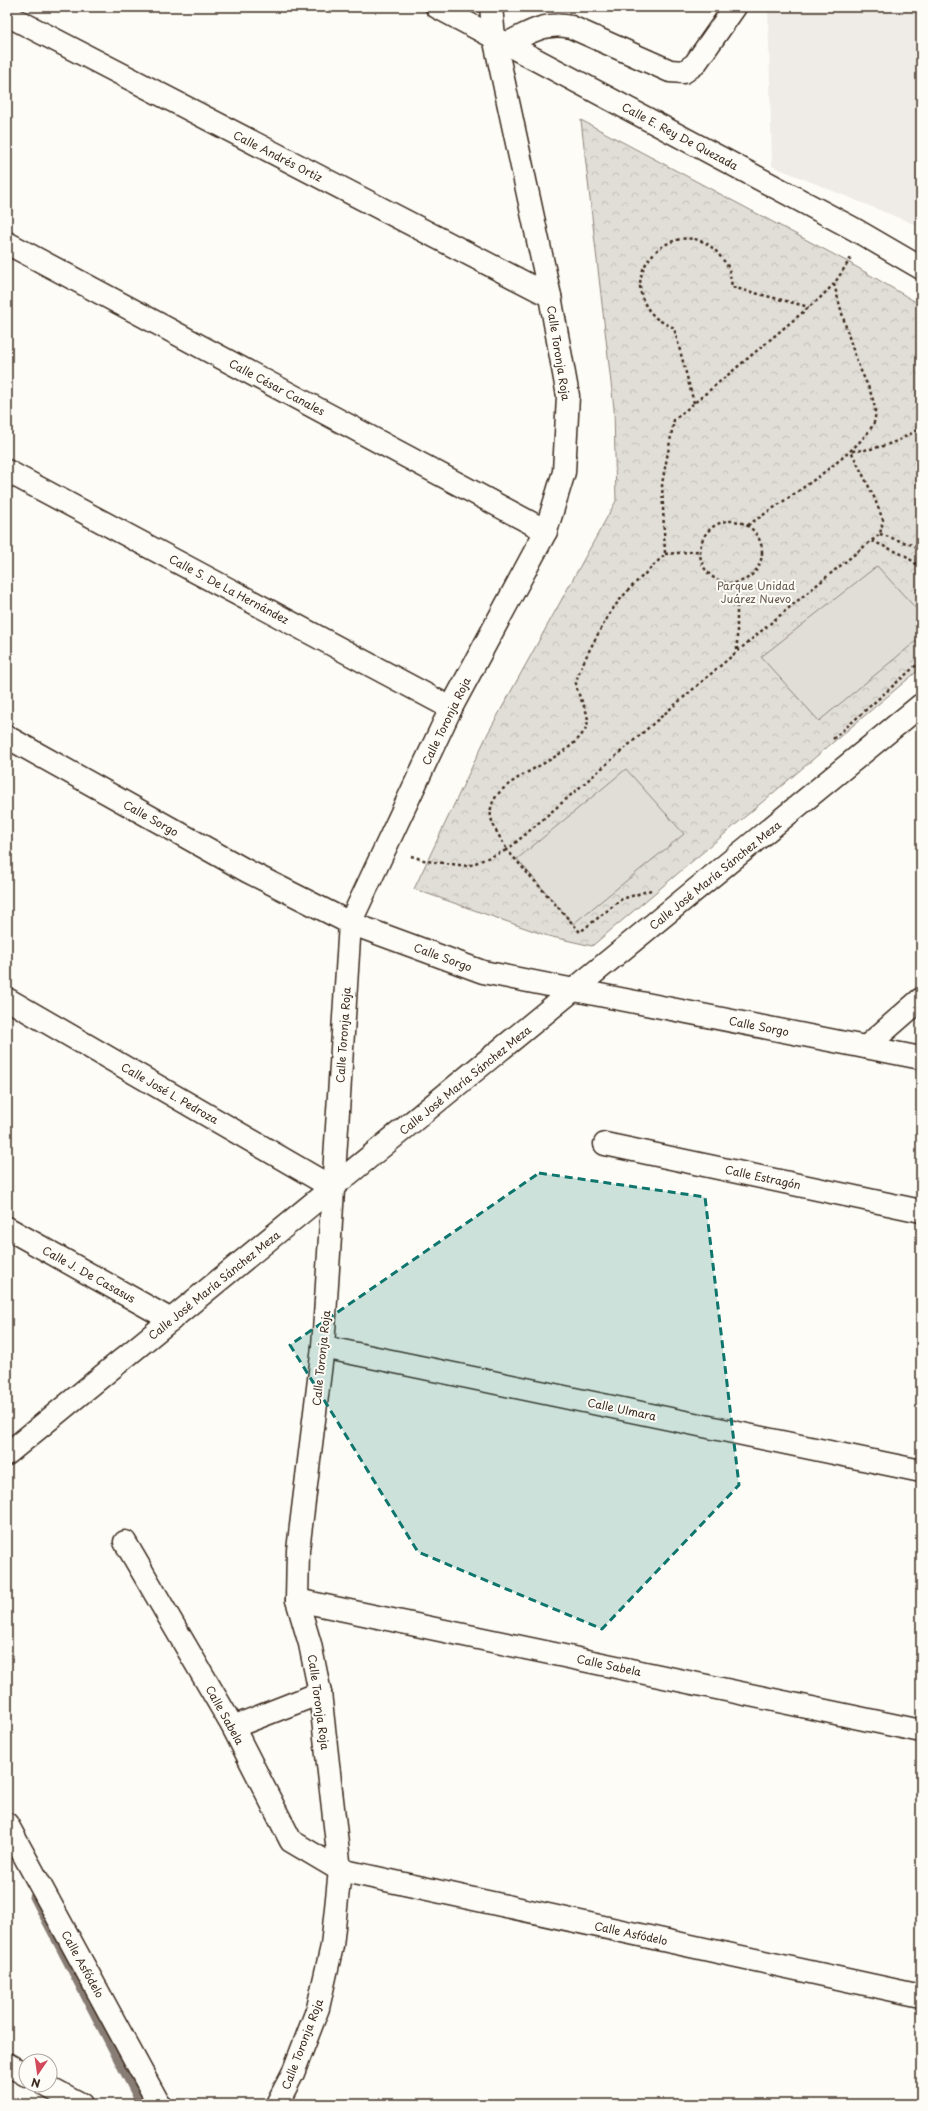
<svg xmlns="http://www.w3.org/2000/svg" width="928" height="2111" viewBox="0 0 928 2111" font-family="'Playpen Sans',sans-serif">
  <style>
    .built { fill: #efece7 }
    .forest { fill: url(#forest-crowns); stroke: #8e847a }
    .pitch { fill: #e1ded7; stroke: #8e847a }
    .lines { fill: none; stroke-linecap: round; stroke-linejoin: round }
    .stream { stroke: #887d74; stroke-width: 9 }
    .minor-casing { stroke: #3b2a1e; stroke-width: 25 }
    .path { stroke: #3b2a1e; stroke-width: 2.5; stroke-dasharray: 3 3; stroke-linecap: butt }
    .minor { stroke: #fdfcf7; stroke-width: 22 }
    .marked { fill: #0f766e; fill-opacity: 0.2; stroke: #0f766e; stroke-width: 3; stroke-dasharray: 8 5; stroke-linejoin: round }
    .labels { text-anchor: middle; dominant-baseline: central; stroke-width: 4; stroke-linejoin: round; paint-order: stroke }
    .street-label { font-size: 11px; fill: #3b2a1e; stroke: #fdfcf7 }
    .park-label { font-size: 11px; fill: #64574c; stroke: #fdfcf7 }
  </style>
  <defs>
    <pattern id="forest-crowns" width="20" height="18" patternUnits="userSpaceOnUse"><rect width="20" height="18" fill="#e1ded7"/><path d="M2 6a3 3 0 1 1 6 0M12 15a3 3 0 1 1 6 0" fill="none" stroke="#c2bfb8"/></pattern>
  </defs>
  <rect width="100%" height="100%" fill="#fdfcf7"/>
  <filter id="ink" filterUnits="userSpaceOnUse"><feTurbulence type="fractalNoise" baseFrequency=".025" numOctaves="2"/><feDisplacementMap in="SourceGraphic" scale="8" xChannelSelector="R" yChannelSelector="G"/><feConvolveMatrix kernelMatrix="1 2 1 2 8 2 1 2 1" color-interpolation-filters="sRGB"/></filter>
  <g filter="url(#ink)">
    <path class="built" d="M768,7H921V227L772,166Z"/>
    <path class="forest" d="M581,120L848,262L921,305V668L592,946L548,936L414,889L488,733L616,501L614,409Z"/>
    <g class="pitch">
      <path d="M877,566L921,614V637L819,721L761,657Z"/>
      <path d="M626,769L684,834L573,924L517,859Z"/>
    </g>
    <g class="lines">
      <path class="stream" d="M34,1897L141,2104"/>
      <g class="minor-casing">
        <g id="minor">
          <path d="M437,7L854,229L921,268"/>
          <path d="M7,15L550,296"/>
          <path d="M506,44C529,33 545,21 571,27L670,71L684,72L695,64L735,7"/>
          <path d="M7,243L546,531"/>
          <path d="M7,471L451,708"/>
          <path d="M7,737L247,871L350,923L483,972L921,1058"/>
          <path d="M7,999L333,1188"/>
          <path d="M866,1047L921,999"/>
          <path d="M605,1144L921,1211"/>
          <path d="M7,1228L171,1320"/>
          <path d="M323,1347L921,1471"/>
          <path d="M7,1454L921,705"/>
          <path d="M125,1542L233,1727L291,1841L340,1870L921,1996"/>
          <path d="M297,1600L921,1731"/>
          <path d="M233,1727L320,1693"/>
          <path d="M7,1824L159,2104"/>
          <path d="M7,2064L26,2075"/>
          <path d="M45,2085L81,2104"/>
          <path d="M277,2104L293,2073L318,2008L332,1946L340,1870L320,1693L310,1644L297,1600L298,1550L323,1347L350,923L451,708L546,531L564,472L568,396L550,296L494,37L491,7"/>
        </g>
      </g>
      <g class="path">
        <path d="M694,403L674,328C667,324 658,321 653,315C610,269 685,208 720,256C723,260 727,264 729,269C730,274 731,281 732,287L809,307"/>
        <circle cx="731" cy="552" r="31"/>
        <path d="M748,525C773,508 873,445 875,418C877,399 863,378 857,361C848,336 841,310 834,284"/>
        <path d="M880,534L921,548"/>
        <path d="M872,541L906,556L921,568"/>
        <path d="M665,554L699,551"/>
        <path d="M737,650V584"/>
        <path d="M833,739L921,661"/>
        <path d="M411,856L427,861L468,866L507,850C502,840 493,828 491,817C484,776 573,764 587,725C591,712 577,697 576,684C575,674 607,616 615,606C629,587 649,571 665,554L662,484L674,420L821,297L834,284L851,258"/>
        <path d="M651,890L622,899L580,932L507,850C631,744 752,635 880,534L883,520L874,497L851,451C878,450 900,442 921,427"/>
      </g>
      <use href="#minor" class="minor"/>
    </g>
  </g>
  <path class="marked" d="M539,1173L705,1197L739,1485L602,1629L418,1552L290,1345Z"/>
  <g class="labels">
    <g class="street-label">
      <text transform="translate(680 136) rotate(28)">Calle E. Rey De Quezada</text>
      <text transform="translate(278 156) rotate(27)">Calle Andrés Ortiz</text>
      <text transform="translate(559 353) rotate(81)">Calle Toronja Roja</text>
      <text transform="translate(277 387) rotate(28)">Calle César Canales</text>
      <text transform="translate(229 589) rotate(28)">Calle S. De La Hernández</text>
      <text transform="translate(446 721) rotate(-64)">Calle Toronja Roja</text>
      <text transform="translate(151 818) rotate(29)">Calle Sorgo</text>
      <text transform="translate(715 875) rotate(-39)">Calle José María Sánchez Meza</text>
      <text transform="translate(443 957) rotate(20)">Calle Sorgo</text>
      <text transform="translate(759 1026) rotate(11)">Calle Sorgo</text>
      <text transform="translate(343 1035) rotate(-86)">Calle Toronja Roja</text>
      <text transform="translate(465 1080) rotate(-39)">Calle José María Sánchez Meza</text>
      <text transform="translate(170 1093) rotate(30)">Calle José L. Pedroza</text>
      <text transform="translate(763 1177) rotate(12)">Calle Estragón</text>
      <text transform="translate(89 1274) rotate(29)">Calle J. De Casasus</text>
      <text transform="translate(214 1285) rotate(-39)">Calle José María Sánchez Meza</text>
      <text transform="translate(321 1358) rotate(-84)">Calle Toronja Roja</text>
      <text transform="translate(622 1409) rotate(12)">Calle Ulmara</text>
      <text transform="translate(609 1665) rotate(12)">Calle Sabela</text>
      <text transform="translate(319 1702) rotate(82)">Calle Toronja Roja</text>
      <text transform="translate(225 1715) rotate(61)">Calle Sabela</text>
      <text transform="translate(631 1933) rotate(12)">Calle Asfódelo</text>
      <text transform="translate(83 1964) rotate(61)">Calle Asfódelo</text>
      <text transform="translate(302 2044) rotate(-69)">Calle Toronja Roja</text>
    </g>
    <g class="park-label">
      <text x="756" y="585">Parque Unidad<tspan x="756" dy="13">Juárez Nuevo</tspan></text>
    </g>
  </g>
  <rect width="928" height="2111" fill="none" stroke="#fdfcf7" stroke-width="24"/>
  <rect x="12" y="12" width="904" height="2087" fill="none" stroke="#3b2a1e" stroke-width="1.5" filter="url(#ink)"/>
  <g transform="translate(38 2073) rotate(193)"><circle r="19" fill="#fdfcf7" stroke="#afa8a0"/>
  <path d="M0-3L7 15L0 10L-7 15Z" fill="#d1495b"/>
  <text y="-6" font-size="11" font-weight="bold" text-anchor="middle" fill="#3b2a1e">N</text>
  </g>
</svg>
